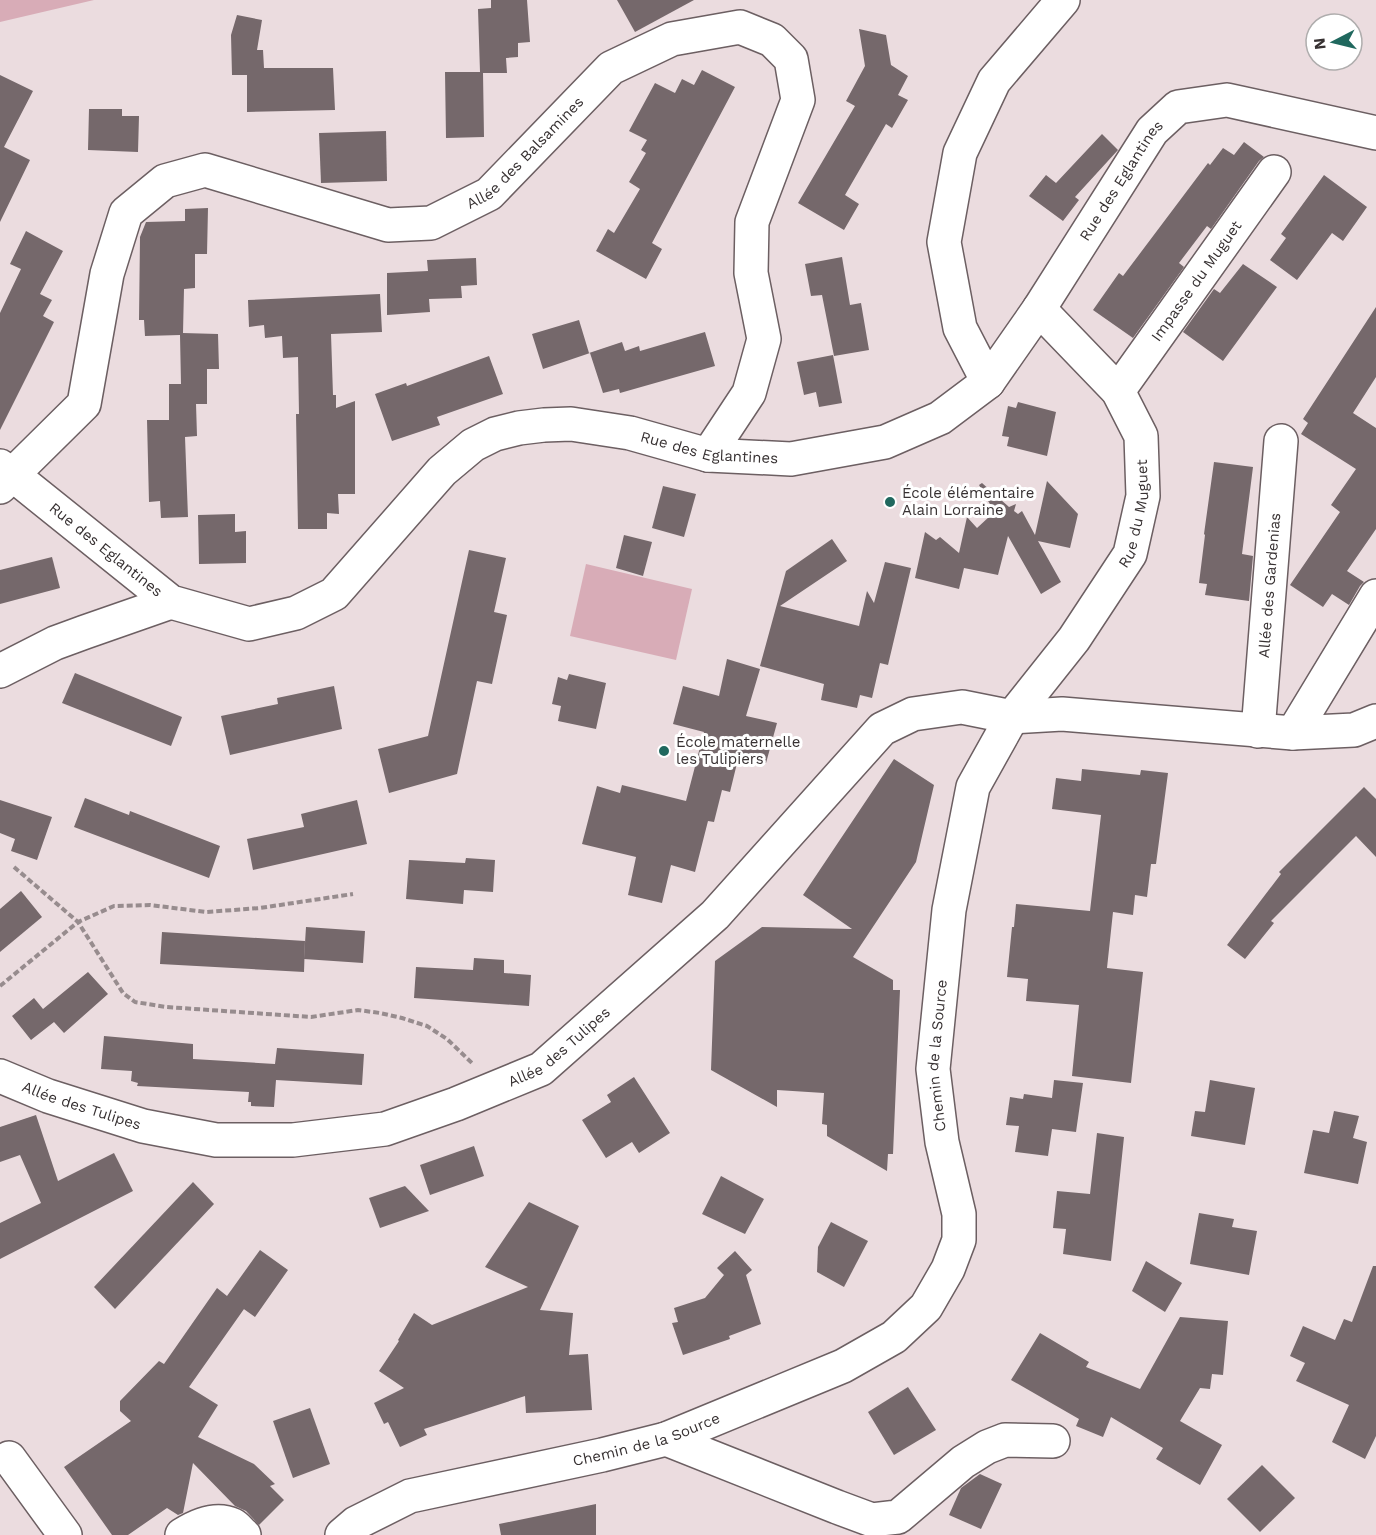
<svg xmlns="http://www.w3.org/2000/svg" width="1376" height="1535" viewBox="0 0 1376 1535" font-family="'Work Sans',sans-serif">
  <style>
    .green { fill: #d8acb7 }
    .building { fill: #75686b }
    .lines { fill: none; stroke-linecap: round; stroke-linejoin: round }
    .minor-casing { stroke: #6c5f62; stroke-width: 36 }
    .path { stroke: #978c8e; stroke-width: 4; stroke-dasharray: 6 3; stroke-linecap: butt }
    .minor { stroke: #fff; stroke-width: 33 }
    .poi-dot { fill: #20685e; stroke: #fff; stroke-width: 2 }
    .labels { text-anchor: middle; dominant-baseline: central; stroke-width: 6; stroke-linejoin: round; paint-order: stroke }
    .street-label { font-size: 15px; fill: #373132; stroke: #fff }
    .poi-label { font-size: 15px; fill: #373132; stroke: #fff; text-anchor: start }
  </style>
  <rect width="100%" height="100%" fill="#ebdcdf"/>
  <g class="green">
    <path d="M0,0H94L0,22Z"/>
    <path d="M586,564L692,589L676,660L570,636Z"/>
  </g>
  <g class="building">
    <path d="M491,0H527L530,42L518,43V57L506,58L507,73H483L484,137L446,138L445,72H480L478,9L491,8Z"/>
    <path d="M617,0H694L635,32Z"/>
    <path d="M237,15L262,20L257,50H263L264,68H333L335,110L247,112V75H232L231,35Z"/>
    <path d="M859,29L886,35L891,65L908,76L898,95L908,100L892,128L886,124L845,195L859,204L844,230L798,203L855,106L846,101L865,66Z"/>
    <path d="M702,70L735,87L652,243L662,249L646,279L596,251L608,229L614,233L640,189L629,182L646,153L641,150L647,140L629,131L655,83L675,93L682,79L694,85Z"/>
    <path d="M0,75L33,91L4,147L30,160L0,222Z"/>
    <path d="M89,109H122V116H139L138,152L88,150Z"/>
    <path d="M386,131L387,181L321,183L319,133Z"/>
    <path d="M1102,134L1118,150L1075,197L1079,200L1063,221L1029,196L1046,175L1056,183Z"/>
    <path d="M1244,142L1264,157L1259,161L1211,229L1207,226L1179,263L1184,267L1133,338L1093,310L1119,273L1123,276L1208,163L1210,165L1223,148L1234,155Z"/>
    <path d="M1324,175L1367,207L1343,241L1332,233L1297,280L1270,260L1286,238L1281,234Z"/>
    <path d="M208,208L207,254H195V288L184,289L183,333L218,334L219,369H207V404H196L197,436L185,437L188,517L161,518L160,501L149,502L147,420H169V384H181L180,335L145,336L144,320H139L140,237L146,222L185,221V209Z"/>
    <path d="M26,231L63,251L40,294L52,300L43,316L54,322L0,430V313L21,269L10,264Z"/>
    <path d="M842,257L850,305L861,303L869,350L834,356L822,295L811,296L805,264Z"/>
    <path d="M476,258L477,285L461,286L462,298L429,299L430,312L387,315V273L428,271L427,260Z"/>
    <path d="M1243,264L1277,287L1223,361L1183,332L1214,289L1220,293Z"/>
    <path d="M380,294L382,332L331,334L333,395H336V408L355,401V494H338L339,514L327,513V529H298L296,414H299L298,357L283,358L282,336L265,338L264,325L249,327L248,300Z"/>
    <path d="M1376,307V377L1353,413L1376,428V529L1347,571L1364,582L1360,586L1349,605L1332,594L1323,607L1290,585L1340,512L1331,505L1356,469L1301,434L1308,423L1303,419Z"/>
    <path d="M579,320L589,353L622,342L625,351L639,346L640,351L705,332L715,366L620,393L619,389L603,393L590,353L543,369L532,334Z"/>
    <path d="M833,355L842,403L819,407L816,392L804,395L797,362Z"/>
    <path d="M489,356L503,394L437,417L440,425L392,441L375,394L406,383L407,386Z"/>
    <path d="M1018,402L1056,412L1047,456L1007,446L1009,437L1002,436L1008,406L1016,408Z"/>
    <path d="M1214,462L1253,467L1242,554L1253,556L1249,601L1205,595L1207,584L1199,583L1205,535L1204,534Z"/>
    <path d="M1047,481L1078,514L1070,548L1038,541L1061,582L1041,594L1008,536L998,575L964,568L959,589L915,578L925,532L936,540L940,537L959,553L967,517L977,528L990,516L995,513L979,485L982,483L1009,507L1016,504L1014,511L1018,514L1022,511L1035,535Z"/>
    <path d="M663,486L696,494L684,537L652,528Z"/>
    <path d="M235,514V532L246,531V563L199,564L198,515Z"/>
    <path d="M624,535L652,542L643,576L616,568Z"/>
    <path d="M832,539L847,561L780,606L859,626L867,591L874,603L885,562L911,568L888,665L880,663L872,698L860,695L857,708L821,700L824,684L760,666L786,571Z"/>
    <path d="M469,550L506,558L494,612L507,615L492,684L477,681L457,774L389,793L378,749L428,736Z"/>
    <path d="M52,557L60,588L0,604V570Z"/>
    <path d="M727,659L760,669L746,716L777,723L766,763L739,755L730,792L722,790L714,822L708,821L695,872L671,865L662,903L628,895L636,857L582,844L597,786L620,793L622,785L686,801L704,732L673,724L683,686L719,696Z"/>
    <path d="M75,673L182,717L171,746L62,703Z"/>
    <path d="M569,674L606,683L596,729L558,721L561,706L552,704L558,677L567,680Z"/>
    <path d="M334,686L342,729L230,755L221,716L278,704L277,698Z"/>
    <path d="M894,759L934,785L916,862L853,957L893,980V990H900L893,1154H888L887,1171L827,1136V1125L822,1124L824,1093L777,1090V1107L711,1070L715,961L762,927L852,929L803,895Z"/>
    <path d="M1082,769L1140,775L1141,770L1168,773L1156,864H1151L1147,897L1135,895L1133,915L1113,912L1107,968L1143,972L1131,1083L1072,1076L1079,1005L1026,1001L1028,979L1007,977L1012,927H1014L1016,904L1090,911L1101,815L1052,809L1056,778L1081,781Z"/>
    <path d="M1364,787L1376,799V857L1356,836L1271,921L1274,923L1245,959L1227,945L1281,874L1279,872Z"/>
    <path d="M85,798L129,815L130,811L220,846L209,878L74,827Z"/>
    <path d="M0,800L52,817L37,860L11,851L15,839L0,833Z"/>
    <path d="M357,800L367,844L253,870L247,839L304,827L301,814Z"/>
    <path d="M466,858L495,860L493,892L464,890L463,904L406,899L409,860L465,863Z"/>
    <path d="M21,891L42,917L0,952V909Z"/>
    <path d="M306,927L365,931L363,963L304,959Z"/>
    <path d="M162,932L305,941L304,972L160,964Z"/>
    <path d="M474,958L504,960V973L531,975L529,1006L414,998L416,967L473,970Z"/>
    <path d="M88,972L108,994L64,1033L54,1022L31,1040L12,1016L34,998L43,1009Z"/>
    <path d="M104,1036L193,1044V1059L275,1064L277,1048L364,1054L362,1085L276,1080L274,1107L251,1106V1102H248L249,1092L137,1086L138,1083L131,1081L132,1071L101,1069Z"/>
    <path d="M634,1077L670,1133L639,1153L632,1142L606,1158L582,1120L611,1102L607,1095Z"/>
    <path d="M1054,1080L1083,1083L1076,1132L1052,1129L1048,1156L1015,1152L1019,1126L1006,1125L1010,1097L1023,1099L1024,1094L1052,1098Z"/>
    <path d="M1210,1080L1255,1088L1245,1145L1191,1136L1195,1111L1205,1112Z"/>
    <path d="M1334,1111L1359,1116L1353,1138L1367,1142L1358,1184L1304,1173L1313,1130L1329,1133Z"/>
    <path d="M36,1115L58,1181L114,1153L133,1191L0,1259V1223L41,1203L20,1155L0,1162V1127Z"/>
    <path d="M1097,1133L1124,1137L1111,1261L1063,1254L1066,1229L1053,1228L1057,1191L1090,1194Z"/>
    <path d="M474,1146L484,1176L430,1195L420,1165Z"/>
    <path d="M721,1176L764,1199L745,1234L702,1214Z"/>
    <path d="M193,1182L214,1204L115,1309L94,1287Z"/>
    <path d="M405,1186L429,1211L380,1228L369,1198Z"/>
    <path d="M529,1202L579,1226L540,1310L573,1313L569,1355L588,1354L592,1410L526,1413L525,1396L424,1429L427,1435L400,1447L388,1422L384,1424L374,1403L404,1388L379,1371L399,1341L398,1340L414,1313L432,1325L528,1287L485,1267Z"/>
    <path d="M1199,1213L1234,1219L1232,1227L1257,1231L1249,1275L1190,1264Z"/>
    <path d="M831,1222L868,1241L844,1287L817,1272L818,1247Z"/>
    <path d="M260,1250L288,1270L255,1317L241,1307L244,1309L189,1387L218,1405L198,1437L254,1464L275,1484L270,1486L284,1500L259,1525L246,1511L235,1506L193,1463L183,1513L178,1515L167,1508L128,1535H112L64,1467L131,1421L120,1411V1401L159,1361L164,1364L217,1288L227,1296Z"/>
    <path d="M735,1251L752,1270L746,1275L761,1324L729,1336L730,1339L683,1355L672,1323L678,1322L674,1308L705,1298L724,1275L717,1268Z"/>
    <path d="M1146,1261L1182,1283L1165,1312L1132,1291Z"/>
    <path d="M1373,1266H1376V1436L1365,1459L1332,1442L1349,1405L1296,1381L1305,1363L1290,1356L1303,1326L1335,1340L1344,1319L1352,1322Z"/>
    <path d="M1180,1317L1228,1321L1223,1375L1212,1374L1210,1389L1200,1388L1180,1421L1222,1445L1200,1485L1156,1459L1163,1448L1111,1417L1103,1437L1076,1426L1079,1419L1011,1380L1040,1333L1089,1362L1086,1367L1140,1389Z"/>
    <path d="M908,1387L936,1430L894,1455L868,1412Z"/>
    <path d="M310,1408L330,1464L293,1478L273,1421Z"/>
    <path d="M1262,1465L1295,1498L1260,1532L1227,1499Z"/>
    <path d="M980,1474L1002,1484L981,1529L949,1515L961,1488Z"/>
    <path d="M596,1504V1535H501L499,1524Z"/>
  </g>
  <g class="lines">
    <g class="minor-casing">
      <g id="minor">
        <path d="M988,382L960,328L944,242L960,153L994,81L1063,0"/>
        <path id="s1" d="M1118,391L1274,172"/>
        <path id="s2" d="M0,466L13,475L171,602L249,624L296,613L334,594L442,471L473,445L495,434L519,428L544,425L571,424L630,433L708,455L791,459L885,442L940,418L988,382L1039,309L1152,131L1178,107L1227,100L1376,133"/>
        <path id="s3" d="M0,487L84,404L107,274L126,213L165,181L205,170L388,225L431,223L489,194L611,68L672,39L740,27L772,40L791,59L798,100L752,222L751,273L764,339L749,393L708,455"/>
        <path d="M0,671L55,643L85,632L171,602"/>
        <path id="s4" d="M1258,731L1281,441"/>
        <path d="M1293,733L1376,596"/>
        <path id="s5" d="M0,1076L48,1096L143,1126L216,1140H293L385,1129L456,1104L541,1069L715,915L882,729L913,714L962,707L1012,717L1062,714L1293,733L1354,730L1376,721"/>
        <path d="M666,1439L837,1507L872,1520L898,1517L963,1462L987,1447L1005,1440L1053,1441"/>
        <path d="M9,1458L65,1535"/>
        <path d="M182,1535C196,1526 216,1517 233,1525C237,1527 240,1532 244,1535"/>
        <path id="s6" d="M342,1535L356,1523L410,1496L602,1455L666,1439L843,1366L894,1337L926,1307L948,1269L959,1240V1214L942,1142L933,1069L949,910L973,787L1012,717L1074,639L1130,554L1143,496L1141,436L1118,391L1039,309"/>
      </g>
    </g>
    <g class="path">
      <path d="M14,867L78,922L123,993L135,1002L166,1007L311,1017L358,1010L380,1013L402,1018L427,1026L447,1039L473,1064"/>
      <path d="M0,986L78,922L114,906L150,905L206,912L260,908L353,894"/>
    </g>
    <use href="#minor" class="minor"/>
  </g>
  <g class="poi-dot">
    <circle cx="890" cy="502" r="6"/>
    <circle cx="664" cy="751" r="6"/>
  </g>
  <g class="labels">
    <g class="street-label">
      <text stroke="none"><textPath href="#s3" startOffset="759">Allée des Balsamines</textPath></text>
      <text stroke="none"><textPath href="#s2" startOffset="1377">Rue des Eglantines</textPath></text>
      <text stroke="none"><textPath href="#s1" startOffset="135">Impasse du Muguet</textPath></text>
      <text stroke="none"><textPath href="#s2" startOffset="837">Rue des Eglantines</textPath></text>
      <text stroke="none"><textPath href="#s6" startOffset="1491">Rue du Muguet</textPath></text>
      <text stroke="none"><textPath href="#s2" startOffset="135">Rue des Eglantines</textPath></text>
      <text stroke="none"><textPath href="#s4" startOffset="146">Allée des Gardenias</textPath></text>
      <text stroke="none"><textPath href="#s5" startOffset="590">Allée des Tulipes</textPath></text>
      <text stroke="none"><textPath href="#s6" startOffset="897">Chemin de la Source</textPath></text>
      <text stroke="none"><textPath href="#s5" startOffset="87">Allée des Tulipes</textPath></text>
      <text stroke="none"><textPath href="#s6" startOffset="322">Chemin de la Source</textPath></text>
    </g>
    <g class="poi-label">
      <text x="902" y="493">École élémentaire<tspan x="902" dy="17">Alain Lorraine</tspan></text>
      <text x="676" y="742">École maternelle<tspan x="676" dy="17">les Tulipiers</tspan></text>
    </g>
  </g>
  <g transform="translate(1334 42) rotate(263)"><circle r="28" fill="#ffffff" stroke="#afadad" stroke-width="1.5"/>
  <path d="M0-4.5L10 22L0 15L-10 22Z" fill="#20685e"/>
  <text y="-9" font-size="16" font-weight="bold" text-anchor="middle" fill="#373132">N</text>
  </g>
</svg>
